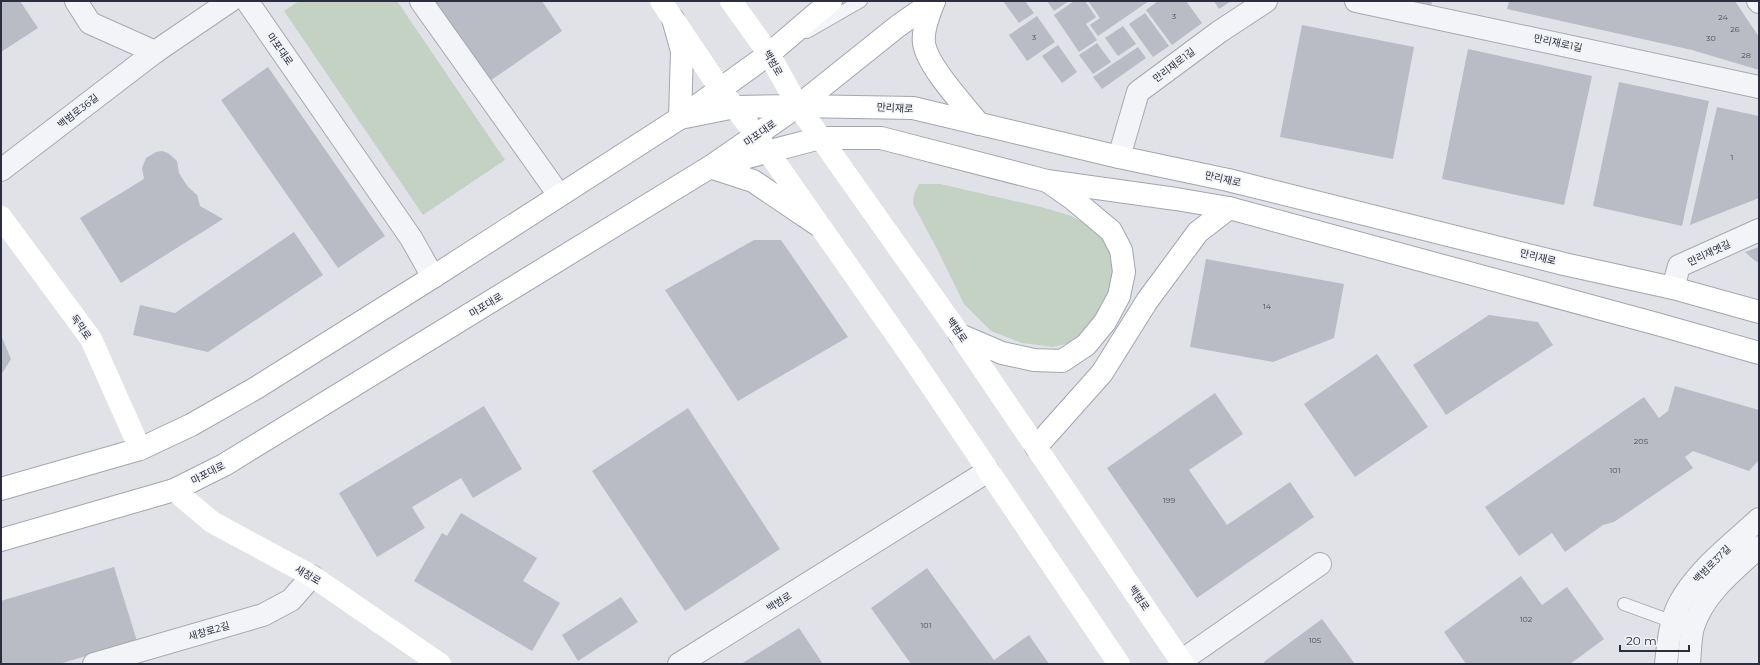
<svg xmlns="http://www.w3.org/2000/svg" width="1760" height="665" viewBox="0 0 1760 665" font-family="Montserrat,'Noto Sans KR',sans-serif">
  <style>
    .green { fill: #c3d2c3 }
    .building { fill: #b9bbc5 }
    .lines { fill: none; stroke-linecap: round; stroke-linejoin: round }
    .service-casing { stroke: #a7a8b2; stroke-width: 14 }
    .minor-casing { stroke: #a7a8b2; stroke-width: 24 }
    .tertiary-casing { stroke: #a7a8b2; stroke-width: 24 }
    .primary-casing { stroke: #a1a5b3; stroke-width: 24 }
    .service { stroke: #f3f4f7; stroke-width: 12 }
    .minor { stroke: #f3f4f7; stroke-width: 22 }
    .tertiary { stroke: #f3f4f7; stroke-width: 22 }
    .secondary { stroke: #fff; stroke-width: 22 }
    .primary { stroke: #fff; stroke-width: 22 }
    .labels { text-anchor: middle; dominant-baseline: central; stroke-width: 3; stroke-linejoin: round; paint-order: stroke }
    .number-label { font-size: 8px; fill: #4e5160 }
    .street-label { font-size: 10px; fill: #2b2e3f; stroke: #f0f2f6 }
  </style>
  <rect width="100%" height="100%" fill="#e1e2e8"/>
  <g class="green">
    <path d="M299,1H397L505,160L423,215L284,11Z"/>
    <path d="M919,184H940L1041,207L1069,215L1094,228L1111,246L1118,265L1112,293L1096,322L1077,341L1053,347L1022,343L991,331L964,304L937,249L913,204L914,194Z"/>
  </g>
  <g class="building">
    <path d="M1,1H20L38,28L1,52Z"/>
    <path d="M435,1H542L562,31L490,81Z"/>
    <path d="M1003,1H1025L1034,13L1019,23Z"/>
    <path d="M1047,1H1069L1054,11Z"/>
    <path d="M1074,1H1085L1096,17L1086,24L1097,40L1079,52L1054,15Z"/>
    <path d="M1088,1H1149L1098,36L1090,25L1100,18Z"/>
    <path d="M1158,1H1186L1202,23L1172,45L1146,10Z"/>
    <path d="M1214,1H1231L1219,9Z"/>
    <path d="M1405,1H1432L1431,7Z"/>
    <path d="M1509,1H1735L1759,37V70L1692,50L1507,9Z"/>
    <path d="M1145,13L1169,46L1153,57L1129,24Z"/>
    <path d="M1037,16L1055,42L1027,61L1009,35Z"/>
    <path d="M1302,25L1414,47L1393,159L1280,137Z"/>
    <path d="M1123,26L1136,44L1118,56L1105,38Z"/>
    <path d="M1097,43L1111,62L1093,74L1079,55Z"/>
    <path d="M1058,45L1077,72L1062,83L1042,56Z"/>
    <path d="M1138,47L1146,58L1102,89L1093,77Z"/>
    <path d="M1468,49L1592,76L1564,205L1442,179Z"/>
    <path d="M268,67L385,236L338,268L221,100Z"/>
    <path d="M1619,82L1709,101L1682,226L1593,206Z"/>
    <path d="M1717,107L1759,116V198L1690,225Z"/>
    <path d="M162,151L168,153L177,161L179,173L188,187L197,195L200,206L223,219L121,283L80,218L144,179L142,168L146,158L156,152Z"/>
    <path d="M294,232L323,275L208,352L133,335L140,305L175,313Z"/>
    <path d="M754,240H781L848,337L738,401L665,290Z"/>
    <path d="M1759,247V263L1754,260L1745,252Z"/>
    <path d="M1206,259L1344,284L1334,338L1273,362L1190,347Z"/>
    <path d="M1489,315L1538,322L1553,345L1446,415L1413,365Z"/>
    <path d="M1,335L11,359L1,375Z"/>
    <path d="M1377,354L1428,427L1355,477L1304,404Z"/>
    <path d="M1675,386L1759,410V460L1749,471L1693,451L1685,457L1693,468L1614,522L1603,525L1565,552L1552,533L1519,556L1485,507L1644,397L1659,418L1668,411Z"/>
    <path d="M1215,393L1243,434L1189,470L1227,525L1290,482L1314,517L1197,598L1107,468Z"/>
    <path d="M484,406L522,469L473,498L461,478L412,507L425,528L377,557L339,493Z"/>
    <path d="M688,408L780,549L685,611L592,471Z"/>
    <path d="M461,513L537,558L523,581L560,603L532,651L414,581L442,533L447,536Z"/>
    <path d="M114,567L137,641L59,664H1V601Z"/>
    <path d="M927,568L994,660L1029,635L1049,664H911L871,608Z"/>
    <path d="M1521,576L1542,605L1567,587L1604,639L1570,664H1466L1444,632Z"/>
    <path d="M621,597L638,622L578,661L562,635Z"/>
    <path d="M1322,619L1355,664H1263L1265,661Z"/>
    <path d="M799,628L823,664H741Z"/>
  </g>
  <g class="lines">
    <g class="service-casing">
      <g id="service">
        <path d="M807,32L861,1"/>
        <path d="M1624,604L1676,623"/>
      </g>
    </g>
    <g class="minor-casing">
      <g id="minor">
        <path d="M76,1L90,23L155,52"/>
        <path d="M247,1L411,238L433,277"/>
        <path d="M421,1L559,195"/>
        <path d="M1356,1L1759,87"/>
        <path d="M1758,1L1759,2"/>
        <path d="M1119,157L1138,92L1219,32L1266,1"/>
        <path d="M1,170L155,52L230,1"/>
        <path d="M1181,661L1320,564"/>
        <path d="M94,664L263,615L291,600L312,576"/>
      </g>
    </g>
    <g class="tertiary-casing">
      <g id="tertiary">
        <path d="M1673,288L1679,266L1759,230"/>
        <path d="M679,664L988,471"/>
        <path d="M1666,664C1668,644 1670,622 1679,604C1697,570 1731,545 1759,519"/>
        <path d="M1689,664C1690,652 1690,638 1693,627C1704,593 1734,570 1759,547"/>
      </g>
    </g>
    <g class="primary-casing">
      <g id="primary">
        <path d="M934,1C929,14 922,30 924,43C927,66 964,105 979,124"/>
        <path d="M673,19L682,51L680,118"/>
        <path d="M680,118L735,107L798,106L913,108L1119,157L1228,180L1564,264L1673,288L1759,312"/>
        <path d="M725,163L820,138H881L1047,181L1176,199L1229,208L1657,324L1759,353"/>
        <path d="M710,167L753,181L818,225"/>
        <path d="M960,335L1002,353L1034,360L1062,361L1086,345L1105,322L1119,296L1124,272L1121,250L1111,231L1073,199L1050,183"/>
        <path d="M1036,447L1102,373L1147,301L1198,232L1229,208"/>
        <path d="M1,489L140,449L191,425L256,388L433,277L680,118L769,54L831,1"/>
        <path d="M1,540L174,490L224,465L710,167L798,106L898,26L934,1"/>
      </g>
    </g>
    <use href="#service" class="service"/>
    <use href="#minor" class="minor"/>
    <use href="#tertiary" class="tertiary"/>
    <g class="secondary">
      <path d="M661,1L721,90L757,136L913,359L1119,664"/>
      <path d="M731,1L769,54L798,106L960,335L1183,664"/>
      <path d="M1,217L91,339L140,449"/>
      <path d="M174,490L212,522L312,576L440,664"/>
    </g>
    <use href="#primary" class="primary"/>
  </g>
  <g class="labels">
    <g class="number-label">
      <text x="1174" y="16">3</text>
      <text x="1723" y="17">24</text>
      <text x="1735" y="29">26</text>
      <text x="1034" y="37">3</text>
      <text x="1711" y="38">30</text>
      <text x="1746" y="55">28</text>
      <text x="1732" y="157">1</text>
      <text x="1267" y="306">14</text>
      <text x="1641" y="441">205</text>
      <text x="1615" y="470">101</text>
      <text x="1169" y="500">199</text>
      <text x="1526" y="619">102</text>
      <text x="926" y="625">101</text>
      <text x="1315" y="640">105</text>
    </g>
    <g class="street-label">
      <text transform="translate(1558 43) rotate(12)">만리재로1길</text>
      <text transform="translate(280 49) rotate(55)">마포대로</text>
      <text transform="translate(773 63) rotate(60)">백범로</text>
      <text transform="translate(1174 65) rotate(-37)">만리재로1길</text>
      <text transform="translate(895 108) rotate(3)">만리재로</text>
      <text transform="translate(78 111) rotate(-38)">백범로36길</text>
      <text transform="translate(760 133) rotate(-35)">마포대로</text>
      <text transform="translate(1223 179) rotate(13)">만리재로</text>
      <text transform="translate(1709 253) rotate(-25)">만리재옛길</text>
      <text transform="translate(1538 257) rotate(14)">만리재로</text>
      <text transform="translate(486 305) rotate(-31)">마포대로</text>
      <text transform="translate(81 327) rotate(55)">독막로</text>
      <text transform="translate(957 330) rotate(55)">백범로</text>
      <text transform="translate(208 473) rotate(-27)">마포대로</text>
      <text transform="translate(1712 564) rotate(-45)">백범로37길</text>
      <text transform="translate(308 575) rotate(31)">새창로</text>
      <text transform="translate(1139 598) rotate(56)">백범로</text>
      <text transform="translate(779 602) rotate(-32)">백범로</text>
      <text transform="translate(209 631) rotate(-16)">새창로2길</text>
    </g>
  </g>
  <rect width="1760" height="665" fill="none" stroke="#2b2e3f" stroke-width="4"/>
  <path d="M1620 645v6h69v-6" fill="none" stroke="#2b2e3f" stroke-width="2"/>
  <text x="1626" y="645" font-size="12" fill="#2b2e3f" stroke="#f0f2f6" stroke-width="3" paint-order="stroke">20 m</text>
</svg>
